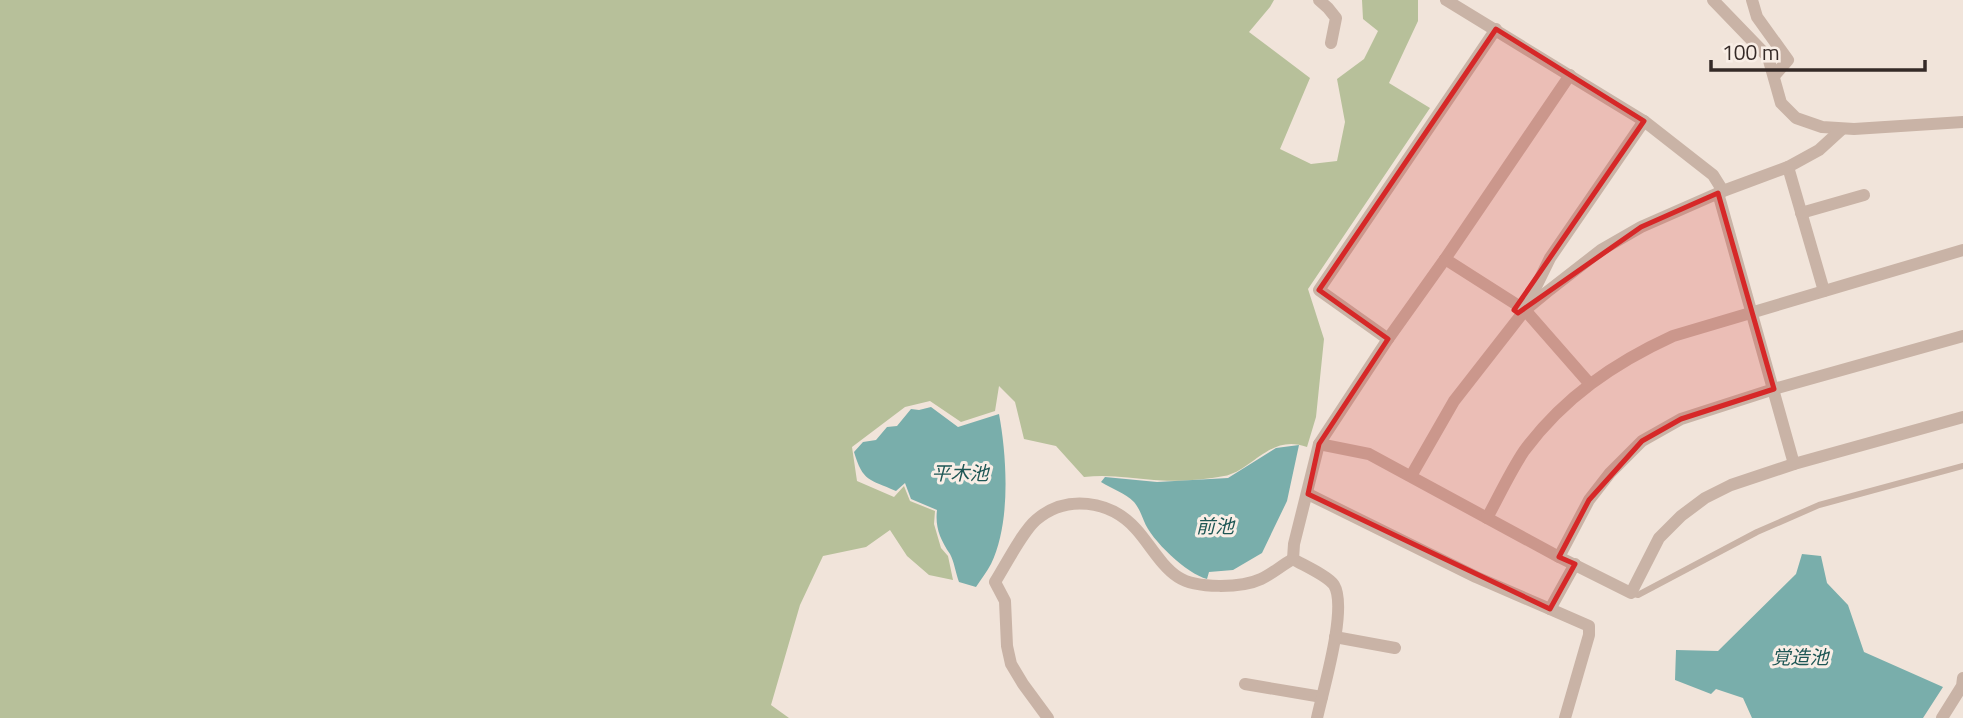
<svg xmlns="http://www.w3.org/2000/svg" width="1963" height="718" viewBox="0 0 1963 718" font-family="'Titillium Web','Noto Sans JP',sans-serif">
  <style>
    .green { fill: #b7c09a }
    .water { fill: #79aeab }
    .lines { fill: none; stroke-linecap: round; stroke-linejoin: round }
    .lane { stroke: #c9b3a6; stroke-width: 6 }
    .street { stroke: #c9b3a6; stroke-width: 12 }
    .marked { fill: #d62828; fill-opacity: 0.2; stroke: #d62828; stroke-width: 5; stroke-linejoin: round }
    .labels { text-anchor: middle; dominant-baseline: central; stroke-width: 6; stroke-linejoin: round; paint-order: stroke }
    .water-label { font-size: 19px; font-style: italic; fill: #1d5654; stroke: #f9eee6 }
  </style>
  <rect width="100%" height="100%" fill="#f1e4da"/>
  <path class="green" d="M0,0H1274L1270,7L1249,32L1310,78L1280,149L1311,164L1337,161L1345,122L1337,79L1364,59L1378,31L1363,19L1362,0H1418V21L1389,83L1430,108L1308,289L1324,339L1316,417L1307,447C1270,433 1252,471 1224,476C1204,480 1174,482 1154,480C1130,478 1108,474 1084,477L1056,446L1024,439L1015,402L999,386L995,411L961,422L930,401L905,407L852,447L857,481L894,497L904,486L910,501L935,511L934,524L941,548L948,556L953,580L929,575L907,556L890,530L866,547L823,556L800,605L771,705L789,718H0Z"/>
  <g class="water">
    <path d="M931,407L958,427L999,414C1007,457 1011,523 991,564C987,572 981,579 976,587L959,582C956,574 954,561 950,554C940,539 935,527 937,510L911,499L905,483L896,491C869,479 863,482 854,452L863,442L876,440L887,427L897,426L911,409L919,410Z"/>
    <path d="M1299,445L1287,501L1262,553L1233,570L1209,572L1207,579C1187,574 1151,540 1144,521C1141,514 1139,508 1134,502C1125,493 1112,489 1101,482L1105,477L1157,482L1228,478L1276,448Z"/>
    <path d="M1802,554L1821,556L1827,583L1848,605L1864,652L1943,687L1923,718H1752L1743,698L1716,689L1711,694L1675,680L1676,650L1718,651L1796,574Z"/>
  </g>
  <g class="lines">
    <path class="lane" d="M1631,593L1638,595L1757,532L1819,505L1963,466"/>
    <g class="street">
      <path d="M1319,0L1328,8L1336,18L1331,43"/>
      <path d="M1446,0L1644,121L1713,175L1723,191"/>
      <path d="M1713,0L1768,57L1781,103L1796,118L1822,127L1854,129L1963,122"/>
      <path d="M1752,0L1757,17L1788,60L1774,76"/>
      <path d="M1788,167L1824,291"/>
      <path d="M1718,193L1794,464"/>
      <path d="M1801,213L1864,195"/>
      <path d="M1445,259L1525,310L1589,383"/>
      <path d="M1526,307L1550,258L1644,121"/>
      <path d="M1388,339L1319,290L1496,29"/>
      <path d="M1319,444L1369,454L1559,557L1631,593L1659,538L1681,516L1705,498L1731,485L1794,464L1963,417"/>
      <path d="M1411,476L1454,401L1525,310L1547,292L1601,250L1641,227L1723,191L1788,167L1819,150L1842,129"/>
      <path d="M1308,494L1476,577L1550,609"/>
      <path d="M1487,518C1499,496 1510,472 1524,451C1563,398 1614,363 1673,336L1963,250"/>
      <path d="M1559,557L1589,500L1610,473L1642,441L1681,419L1774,389L1963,336"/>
      <path d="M1335,637L1395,648"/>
      <path d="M1245,684L1322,697"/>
      <path d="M1048,718L1023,684L1011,664L1007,646L1005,601L995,582C1005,566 1023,531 1036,520C1066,494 1110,500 1136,529C1149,543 1161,566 1178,577C1196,589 1242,588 1261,579C1272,574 1282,565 1293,559"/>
      <path d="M1317,718C1323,690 1348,608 1334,585C1328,576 1303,565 1293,559L1294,544L1319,444L1388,339L1445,259L1570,75"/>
      <path d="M1565,718L1589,635V626L1550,609L1575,564"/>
      <path d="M1942,718L1962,686L1963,678"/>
    </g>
  </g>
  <path class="marked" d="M1496,29L1644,121L1514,310L1518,313L1641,227L1718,193L1774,389L1681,419L1642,441L1589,500L1559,557L1575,564L1550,609L1308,494L1319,444L1388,339L1319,290Z"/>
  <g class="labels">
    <g class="water-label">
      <text x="960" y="472">平木池</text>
      <text x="1215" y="525">前池</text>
      <text x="1800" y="656">覚造池</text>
    </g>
  </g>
  <path d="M1711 60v10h214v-10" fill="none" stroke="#352a27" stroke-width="3.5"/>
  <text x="1722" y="60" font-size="21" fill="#352a27" stroke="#f9eee6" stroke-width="5" paint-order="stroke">100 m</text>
</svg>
